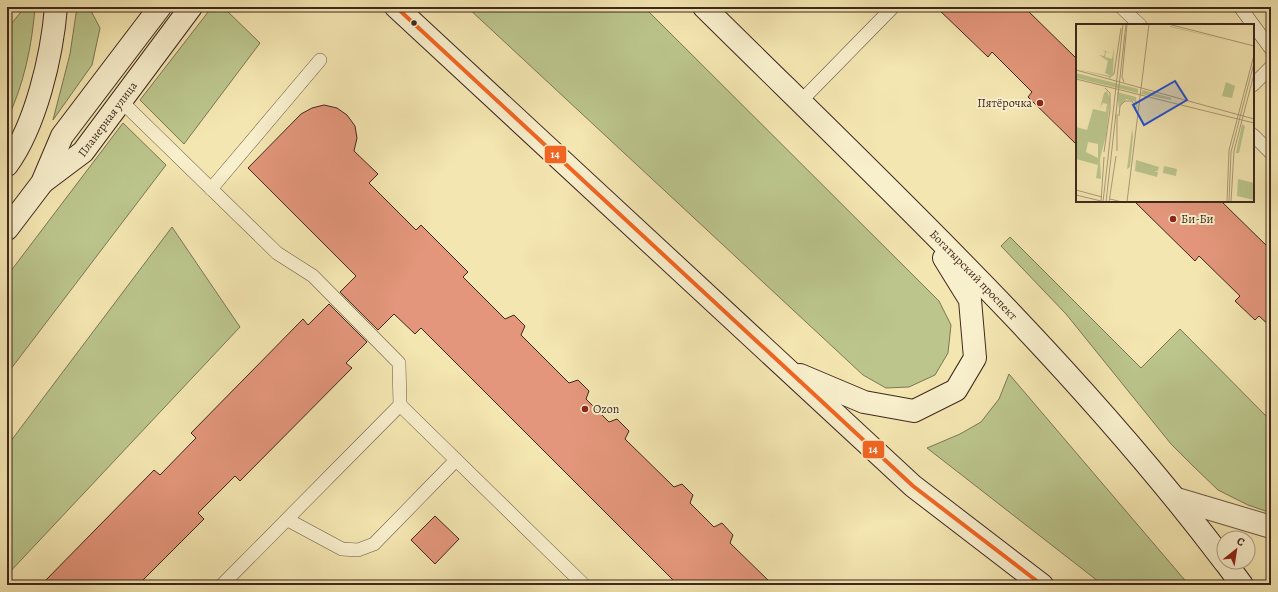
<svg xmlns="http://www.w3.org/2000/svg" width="1278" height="592" viewBox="0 0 1278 592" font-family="Alegreya,serif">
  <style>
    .green { fill: #bbc58c; stroke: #7c7656 }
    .building { fill: #e3967b; stroke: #3e281f }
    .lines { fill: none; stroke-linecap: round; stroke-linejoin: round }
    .lane-casing { stroke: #6c5844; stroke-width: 14 }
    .street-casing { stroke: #6c5844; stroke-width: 24 }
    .secondary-casing { stroke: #3e281f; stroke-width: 24 }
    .lane { stroke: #f8efcc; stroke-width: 13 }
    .street { stroke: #f8efcc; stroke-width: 22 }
    .secondary { stroke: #f8efcc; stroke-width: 22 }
    .bus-1-casing { stroke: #f8efcc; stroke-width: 7 }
    .bus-1 { stroke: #f26522; stroke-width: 4 }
    .bus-dot { fill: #3e281f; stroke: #f8efcc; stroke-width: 1.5 }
    .poi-dot { fill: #8f2418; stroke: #f8efcc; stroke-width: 1.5 }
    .labels { text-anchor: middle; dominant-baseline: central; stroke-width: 4; stroke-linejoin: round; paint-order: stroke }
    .poi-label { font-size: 12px; fill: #3e281f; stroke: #f8efcc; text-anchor: start }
    .street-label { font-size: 12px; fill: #3e281f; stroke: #f8efcc }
    .inset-road { fill: none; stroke: #ab9a77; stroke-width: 1 }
    .view { fill: #1d4ed8; fill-opacity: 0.15; stroke: #1d4ed8; stroke-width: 2 }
    .inset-edge { fill: none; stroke: #3e281f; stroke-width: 2 }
    .line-badge { stroke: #f8efcc; stroke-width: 1.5 }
    .badge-label { font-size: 11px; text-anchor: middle; font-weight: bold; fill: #fff }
  </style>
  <rect width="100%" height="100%" fill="#f4e6b1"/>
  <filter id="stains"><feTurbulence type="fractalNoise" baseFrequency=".005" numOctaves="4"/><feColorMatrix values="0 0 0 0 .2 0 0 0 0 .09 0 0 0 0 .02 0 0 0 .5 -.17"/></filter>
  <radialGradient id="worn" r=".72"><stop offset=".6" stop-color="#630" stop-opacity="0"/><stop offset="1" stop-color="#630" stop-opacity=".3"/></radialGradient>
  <g class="green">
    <path d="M25,7H35C32,46 24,84 7,120V29Z"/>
    <path d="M77,7H91L90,9L100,28L92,65L53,120L70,54Z"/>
    <path d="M212,7H223L260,43L184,144L140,100Z"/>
    <path d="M467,7H644L939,301L951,325L948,353L935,375L909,387L886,388L863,375Z"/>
    <path d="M123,123L166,165L7,374V276Z"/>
    <path d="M172,227L240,327L7,575V446Z"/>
    <path d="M1010,237L1141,368L1180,329L1271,421V513L1248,505L1218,490L1193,466L1171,444L1066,314L1001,246Z"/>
    <path d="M1009,374L1189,585H1103L927,448L960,434L981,422L999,399Z"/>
  </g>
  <g class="building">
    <path d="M936,7H1024L1077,59V145L1028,97L1032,92L992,52L988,57Z"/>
    <path d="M324,105L337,108L347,115L355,126L357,138L354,151L378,174L369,183L416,230L421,225L468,272L463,277L505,319L514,315L525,326L521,335L569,383L578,380L589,391L586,399L609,422L617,419L629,431L625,439L674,487L682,484L693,495L690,503L714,527L722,523L733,535L730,543L773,585H678L421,328L415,334L394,314L378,330L340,292L356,276L248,168L301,114L312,108Z"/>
    <path d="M1134,201H1221L1271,250V327L1259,316L1255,320L1235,301L1240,296L1199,256L1195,261Z"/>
    <path d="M329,304L367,342L346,363L352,368L240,481L235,476L198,513L204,519L138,585H41L154,470L160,475L196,438L191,433L303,319L308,325Z"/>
    <path d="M435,516L459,539L435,564L411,540Z"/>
  </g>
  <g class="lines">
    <g class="lane-casing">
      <g id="lane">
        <path d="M1121,7L1140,25"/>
        <path d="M1240,7L1271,49"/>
        <path d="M1253,85L1271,67"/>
        <path d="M120,100L277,253L313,276L399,363L400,405"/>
        <path d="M800,102L893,7"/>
        <path d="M1253,135L1271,153"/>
        <path d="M211,189L320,60"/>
        <path d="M288,520L342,549L358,550L374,544L456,460"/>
        <path d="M222,585L400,405L584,585"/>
      </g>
    </g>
    <g class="street-casing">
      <path id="street" d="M1177,499L1271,527"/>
    </g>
    <g class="secondary-casing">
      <g id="secondary">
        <path d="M396,7L913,486L1042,585"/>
        <path id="s1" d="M704,7C884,185 1071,359 1224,561"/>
        <path d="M7,165C36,125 52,56 56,7"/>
        <path id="s2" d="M43,182L83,152L191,7"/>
        <path d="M7,229L42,183L62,136L160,7"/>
        <path d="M800,375L864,402L914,411L956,390L975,358L970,300L944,258"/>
        <path d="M1225,562L1242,585"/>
      </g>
    </g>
    <use href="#lane" class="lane"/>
    <use href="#street" class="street"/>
    <use href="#secondary" class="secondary"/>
    <g class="bus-1-casing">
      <path id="bus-1" d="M396,7L913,486L1042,585"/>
    </g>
    <use href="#bus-1" class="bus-1"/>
  </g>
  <circle class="bus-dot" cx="414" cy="23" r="3.5"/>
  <g class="poi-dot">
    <circle cx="1040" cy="103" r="4"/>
    <circle cx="1173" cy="219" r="4"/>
    <circle cx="585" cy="409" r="4"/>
  </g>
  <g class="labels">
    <g class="poi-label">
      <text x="1032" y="103" text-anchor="end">Пятёрочка</text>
      <text x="1181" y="219">Би-Би</text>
      <text x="593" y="409">Ozon</text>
    </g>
    <g class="street-label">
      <text stroke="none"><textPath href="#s2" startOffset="91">Планерная улица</textPath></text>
      <text stroke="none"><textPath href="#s1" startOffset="380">Богатырский проспект</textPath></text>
    </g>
  </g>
  <g transform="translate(1076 24)">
    <rect width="178" height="178" fill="#f4e6b1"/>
    <path d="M94,2L154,17L94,3ZM38,23L37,50L33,53L0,45L35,52L29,49L32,37L23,31L28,32L29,28L26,26L35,29L30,28L29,33L36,35ZM0,49L62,65V69L0,54ZM150,58L159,62L156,74L146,72ZM67,66L95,74V76L65,70ZM31,67L34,75L30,111L24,135L25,155L20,154L22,141L0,135V103L11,106L17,85L30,88L31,80L27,79L24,84L28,69ZM12,118L22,120V134L10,128ZM41,68L60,73L61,84L58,77L50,75L43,84ZM166,100L169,102L163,129H160ZM56,105L57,112L54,143L51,145ZM60,136L83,143L82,147H78L82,148L81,153L59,147ZM88,142L101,145L100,152L87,149ZM162,155L178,159V176L161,172Z" fill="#bbc58c" fill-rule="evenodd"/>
    <path class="inset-road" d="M92,0L178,22M0,46L178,95M33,54L38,50L45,4M0,55L178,99M48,58L46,53L51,0M43,92L44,82L49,77H56L60,84M41,127V90M28,128L34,86V69L29,64M0,166L26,173M0,171L25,177M34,175L46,178M25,178L28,133M27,178L47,0M30,178L50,0M33,178L40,132M51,178L73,0M151,178L153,126L178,31M153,178L155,128L178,39M155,178L158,127L178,50"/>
    <path class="view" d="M99,57L111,76L68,101L57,81Z"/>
    <rect width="178" height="178" class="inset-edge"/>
  </g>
  <g class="line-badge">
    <rect x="544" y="145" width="23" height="19" rx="4" fill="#f26522"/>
    <rect x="862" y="440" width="23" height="19" rx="4" fill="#f26522"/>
  </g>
  <g class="badge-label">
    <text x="555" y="158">14</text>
    <text x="873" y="453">14</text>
  </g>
  <rect width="1278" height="592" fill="none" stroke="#f4e6b1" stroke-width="24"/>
  <rect x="8" y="8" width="1262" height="576" fill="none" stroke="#3e281f" stroke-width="2"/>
  <rect x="12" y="12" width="1254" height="568" fill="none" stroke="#3e281f"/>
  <g transform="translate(1236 550) rotate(30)"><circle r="19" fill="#f8efcc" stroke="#ae9f87"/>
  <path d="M0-3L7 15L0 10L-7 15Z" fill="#8f2418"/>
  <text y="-6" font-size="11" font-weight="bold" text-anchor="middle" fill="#3e281f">С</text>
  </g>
  <rect width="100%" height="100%" filter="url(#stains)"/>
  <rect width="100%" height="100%" fill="url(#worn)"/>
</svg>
